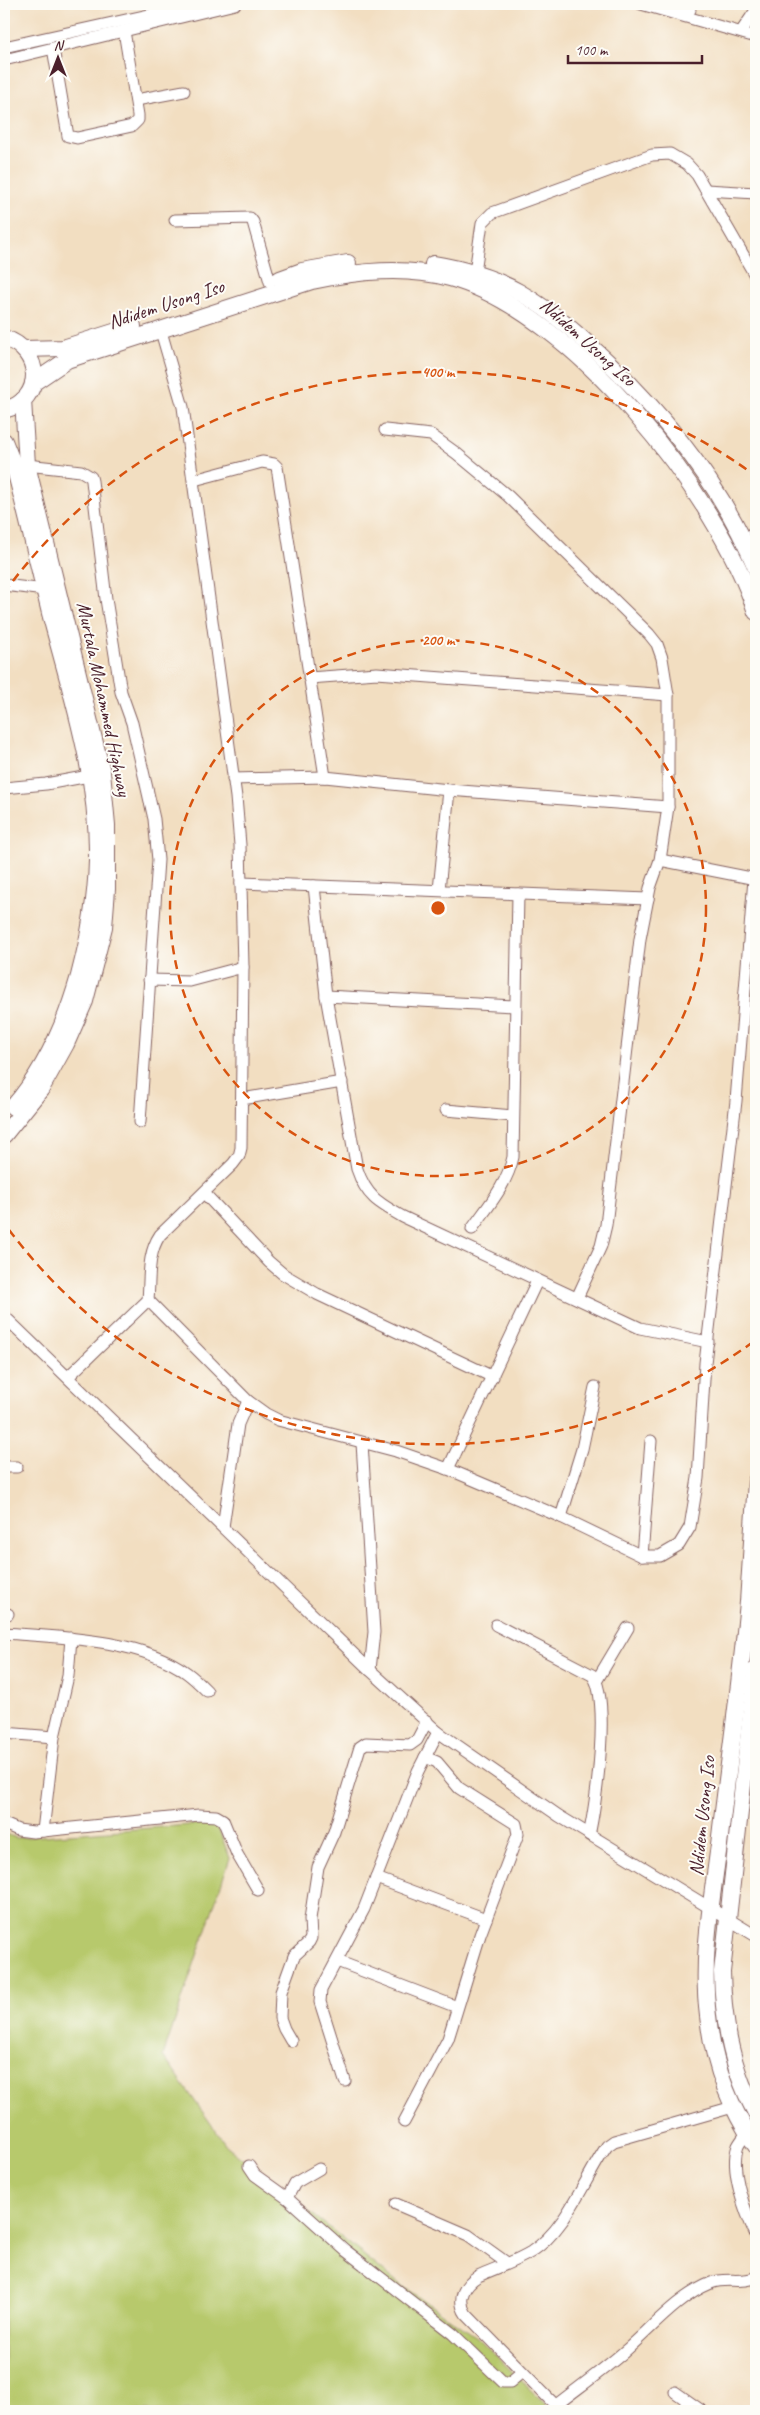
<svg xmlns="http://www.w3.org/2000/svg" width="760" height="2415" viewBox="0 0 760 2415" font-family="Caveat,sans-serif">
  <style>
    .green { fill: #b7c96c; stroke: #80744c }
    .lines { fill: none; stroke-linecap: round; stroke-linejoin: round }
    .minor-casing { stroke: #856260; stroke-width: 13 }
    .highway-casing { stroke: #856260; stroke-width: 18 }
    .minor { stroke: #fff; stroke-width: 11 }
    .highway { stroke: #fff; stroke-width: 16 }
    .ring { fill: none; stroke: #d8530f; stroke-width: 2.5; stroke-dasharray: 9 6 }
    .labels { text-anchor: middle; dominant-baseline: central; stroke-width: 4; stroke-linejoin: round; paint-order: stroke }
    .street-label { font-size: 20px; fill: #4a1f2b; stroke: #fdfcf7 }
    .centre { fill: #d8530f; stroke: #fdfcf7; stroke-width: 2.5 }
    .ring-label { font-size: 15px; text-anchor: middle; font-weight: bold; fill: #d8530f; stroke: #fdfcf7; stroke-width: 4; stroke-linejoin: round; paint-order: stroke }
  </style>
  <rect width="100%" height="100%" fill="#fdfcf7"/>
  <filter id="ink" filterUnits="userSpaceOnUse"><feTurbulence type="fractalNoise" baseFrequency=".02" numOctaves="2"/><feDisplacementMap in="SourceGraphic" scale="10" xChannelSelector="R" yChannelSelector="G"/><feConvolveMatrix kernelMatrix="1 2 1 2 8 2 1 2 1" color-interpolation-filters="sRGB"/></filter>
  <filter id="wash" filterUnits="userSpaceOnUse"><feTurbulence type="fractalNoise" baseFrequency=".0096" numOctaves="4" result="noise"/><feDisplacementMap in="SourceGraphic" scale="20" xChannelSelector="R" yChannelSelector="G"/><feGaussianBlur stdDeviation="1.12" result="paint"/><feColorMatrix in="noise" values="0 0 0 0 0 0 0 0 0 0 0 0 0 0 0 0 0 1.4 0 .05"/><feComposite in="paint" operator="in"/></filter>
  <g filter="url(#wash)">
    <rect width="100%" height="100%" fill="#f2dec1"/>
    <path class="green" d="M216,1823L230,1858L163,2056L226,2145L402,2286L477,2337L552,2411H4V1833L16,1838Z"/>
  </g>
  <g filter="url(#ink)">
    <g class="lines">
      <g class="minor-casing">
        <g id="minor">
          <path d="M641,4L756,37"/>
          <path d="M670,4L690,10"/>
          <path d="M741,32L756,10"/>
          <path d="M4,47L198,4"/>
          <path d="M53,48L68,136L77,138L132,126L138,120V115L124,31"/>
          <path d="M4,60L235,4"/>
          <path d="M136,100L184,91"/>
          <path d="M706,190L756,193"/>
          <path d="M175,220L250,218L253,222L270,282"/>
          <path d="M474,279L482,223L492,213L652,155L670,154L687,164L697,175L756,277"/>
          <path d="M385,430L431,435L456,453L508,496L649,634L657,644L662,658L668,695V807L660,860L650,888L640,939L606,1225L601,1246L577,1298"/>
          <path d="M27,465L81,471L91,477L92,481L106,599L121,692L132,723L154,819L158,860L140,1122"/>
          <path d="M194,480L262,462L274,464L277,467L325,777"/>
          <path d="M4,585L45,590"/>
          <path d="M309,678L377,673L668,695"/>
          <path d="M233,779L325,777L449,790L668,807"/>
          <path d="M4,788L46,784L89,776"/>
          <path d="M660,860L756,879"/>
          <path d="M241,883L648,899"/>
          <path d="M314,886L326,996L357,1169C366,1196 378,1203 403,1217L640,1328L708,1342"/>
          <path d="M439,890L449,790"/>
          <path d="M149,980L190,981L243,967"/>
          <path d="M326,996L514,1006"/>
          <path d="M242,1099L342,1082"/>
          <path d="M446,1110L513,1116"/>
          <path d="M204,1193L269,1262L283,1274L317,1294L493,1377"/>
          <path d="M472,1229C488,1206 507,1185 513,1157L518,894"/>
          <path d="M148,1300L248,1401L266,1414L278,1420L396,1451L448,1469L561,1517L642,1556H660L679,1545L690,1527L698,1478L705,1363L736,1101L754,879"/>
          <path d="M4,1316L370,1670L438,1732L559,1816L756,1936"/>
          <path d="M68,1377L148,1300C150,1278 147,1254 160,1235L233,1164L239,1156L241,1148L243,967L240,845L236,797L183,407L160,328"/>
          <path d="M362,1443L374,1632L370,1670"/>
          <path d="M4,1467H17"/>
          <path d="M448,1469L537,1281"/>
          <path d="M561,1517L582,1449L595,1387"/>
          <path d="M223,1527L238,1424L248,1401"/>
          <path d="M642,1556L651,1441"/>
          <path d="M4,1614H8"/>
          <path d="M496,1625L592,1675C611,1695 596,1806 589,1835"/>
          <path d="M4,1633C59,1637 141,1639 187,1673C194,1678 201,1685 207,1691"/>
          <path d="M597,1680L628,1628"/>
          <path d="M4,1733L54,1737"/>
          <path d="M4,1824L18,1830L33,1832L199,1815L216,1816L223,1820L237,1854L258,1890"/>
          <path d="M43,1831L54,1737L68,1676L71,1638"/>
          <path d="M376,1878L486,1919"/>
          <path d="M337,1961L457,2007"/>
          <path d="M291,2041L284,2029L280,2018L281,1992L294,1956L309,1942L311,1938L310,1919L318,1867L334,1832L360,1747L366,1743L410,1745L417,1740L427,1721"/>
          <path d="M345,2081L320,2002L321,1990L364,1909L418,1771L438,1732"/>
          <path d="M404,2122L448,2039L480,1935L518,1834L516,1824L459,1788L437,1762L425,1757"/>
          <path d="M747,2133C744,2137 740,2142 738,2146C729,2170 746,2214 756,2235"/>
          <path d="M249,2166L255,2175L287,2198L345,2250L453,2334L503,2382H510L522,2372"/>
          <path d="M287,2198L295,2183L319,2169"/>
          <path d="M396,2204L468,2235L507,2263"/>
          <path d="M675,2392L702,2411"/>
          <path d="M555,2406C578,2388 602,2371 624,2352C652,2328 677,2297 711,2283C725,2277 743,2284 756,2277"/>
          <path d="M561,2411L466,2314C456,2299 465,2284 478,2276C496,2268 514,2262 531,2252C567,2229 583,2181 607,2146L614,2141L733,2107"/>
        </g>
      </g>
      <g class="highway-casing">
        <g id="highway">
          <path d="M433,264C463,269 492,277 519,292C554,312 582,338 611,365C671,423 724,490 756,568"/>
          <path d="M280,279L302,271L348,263"/>
          <path d="M4,338C43,350 45,400 4,410"/>
          <path d="M24,349L63,348L133,326"/>
          <path d="M33,383L67,360L312,281C358,271 404,266 450,278C573,312 718,495 756,612"/>
          <path d="M4,441L14,466C27,515 38,564 50,613C71,693 99,777 97,861C96,900 89,938 79,976C66,1022 45,1070 13,1107"/>
          <path d="M4,1135L41,1089L66,1044L85,1001L104,927L107,889V825L102,772L27,465L23,400"/>
          <path d="M756,1481C753,1521 751,1562 748,1602C741,1677 730,1753 721,1828C714,1891 700,1953 708,2016C713,2063 730,2108 756,2146"/>
          <path d="M756,1669L722,1972C723,2020 732,2071 756,2113"/>
        </g>
      </g>
      <use href="#minor" class="minor"/>
      <use href="#highway" class="highway"/>
    </g>
  </g>
  <g class="ring">
    <circle cx="438" cy="908" r="268"/>
    <path d="M753 1342A536 536 0 0 1 4 1223M4 593A536 536 0 0 1 753 474"/>
  </g>
  <g class="labels">
    <g class="street-label">
      <text transform="translate(166 304) rotate(-18)">Ndidem Usong Iso</text>
      <text transform="translate(588 342) rotate(42)">Ndidem Usong Iso</text>
      <text transform="translate(104 699) rotate(78)">Murtala Mohammed Highway</text>
      <text transform="translate(702 1816) rotate(-84)">Ndidem Usong Iso</text>
    </g>
  </g>
  <circle cx="438" cy="908" r="8" class="centre"/>
  <g class="ring-label">
    <text x="438" y="377">400 m</text>
    <text x="438" y="645">200 m</text>
  </g>
  <rect width="760" height="2415" fill="none" stroke="#fdfcf7" stroke-width="20"/>
  <g transform="translate(58 58)" stroke="#fdfcf7" stroke-width="4" paint-order="stroke">
  <path d="M0-4L9 19L0 12L-9 19Z" fill="#4a1f2b"/>
  <text y="-8" font-size="14" font-weight="bold" text-anchor="middle" fill="#4a1f2b">N</text>
  </g>
  <path d="M568 55v8h134v-8" fill="none" stroke="#4a1f2b" stroke-width="2.5"/>
  <text x="575" y="55" font-size="15" fill="#4a1f2b" stroke="#fdfcf7" stroke-width="4" paint-order="stroke">100 m</text>
</svg>
